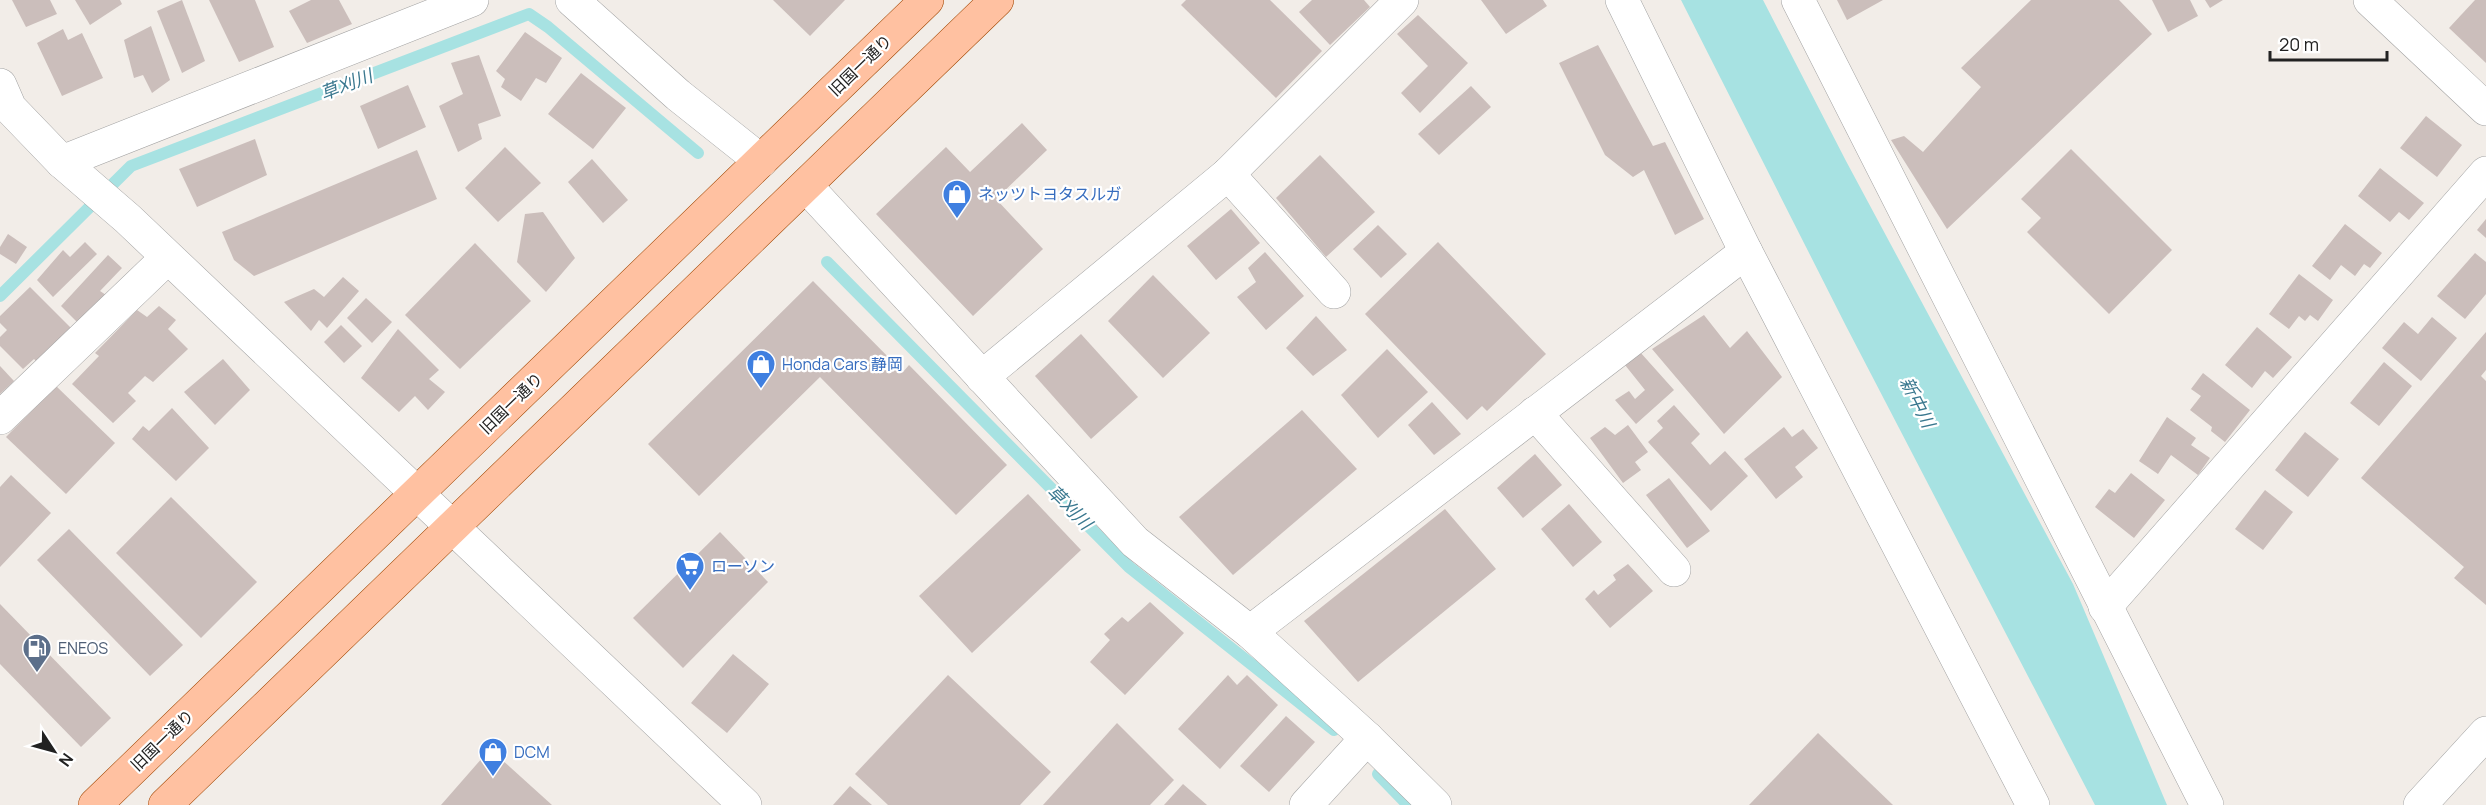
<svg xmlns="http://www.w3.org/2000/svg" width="2486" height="805" viewBox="0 0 2486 805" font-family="Manrope,'Noto Sans JP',sans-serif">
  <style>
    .water { fill: #a7e2e2 }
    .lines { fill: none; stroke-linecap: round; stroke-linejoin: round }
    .stream { stroke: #a7e2e2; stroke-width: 12 }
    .building { fill: #cbbebb }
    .minor-casing { stroke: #a3a3a3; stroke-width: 34 }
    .major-casing { stroke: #a04600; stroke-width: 34 }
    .minor { stroke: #fff; stroke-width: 33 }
    .major { stroke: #ffc1a1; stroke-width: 33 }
    .labels { text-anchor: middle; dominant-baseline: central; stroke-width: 4.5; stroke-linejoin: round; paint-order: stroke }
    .street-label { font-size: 16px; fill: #222; stroke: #fff }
    .shop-label { font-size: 16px; fill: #366cbe; stroke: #fff; text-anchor: start }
    .service-label { font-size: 16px; fill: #4e5e75; stroke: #fff; text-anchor: start }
    .water-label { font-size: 18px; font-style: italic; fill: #3a788f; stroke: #fff }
  </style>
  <rect width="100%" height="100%" fill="#f2ede8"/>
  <path class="water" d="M1681,0H1763L1846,161L2073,584L2167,805H2095L1846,326Z"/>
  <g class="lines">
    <g class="stream">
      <path d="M827,262L1129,567L1334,730"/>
      <path d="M0,296L131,166L529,14L548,27L698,153"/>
      <path d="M1378,774L1408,805"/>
    </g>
  </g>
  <g class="building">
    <path d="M12,0H50L57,14L26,27Z"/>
    <path d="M75,0H120L122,4L90,25Z"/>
    <path d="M182,0L205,61L182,73L157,11Z"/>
    <path d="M209,0H255L274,47L239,62Z"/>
    <path d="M311,0H339L352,24L307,43L289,11Z"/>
    <path d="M773,0H845L810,36Z"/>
    <path d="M1186,0H1270L1322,51L1276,98L1181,5Z"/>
    <path d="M1312,0H1364L1370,7L1330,45L1299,12Z"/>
    <path d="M1481,0H1543L1547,6L1506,34Z"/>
    <path d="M1837,0H1883L1847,20Z"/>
    <path d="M2031,0H2119L2152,34L1947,229L1891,140L1904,136L1923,152L1981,87L1961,68Z"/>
    <path d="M2152,0H2190L2198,16L2168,32Z"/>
    <path d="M2205,0H2223L2210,8Z"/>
    <path d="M2475,0H2486V63L2449,28Z"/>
    <path d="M1418,15L1468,63L1420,113L1401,93L1428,66L1397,34Z"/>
    <path d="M151,26L170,80L152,93L143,75L134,78L124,40Z"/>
    <path d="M63,29L68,40L82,33L103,78L62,96L37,43Z"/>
    <path d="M525,32L562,58L546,83L536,78L521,101L501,87L505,79L496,71Z"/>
    <path d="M1598,45L1653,146L1665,142L1704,219L1675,235L1644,170L1633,177L1605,155L1559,63Z"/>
    <path d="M479,55L501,116L478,124L482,139L458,152L439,106L463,94L451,63Z"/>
    <path d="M581,73L626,108L593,149L548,114Z"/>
    <path d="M408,85L426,127L378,149L360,106Z"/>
    <path d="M1471,86L1491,107L1439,155L1418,134Z"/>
    <path d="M2426,116L2462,145L2437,177L2400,148Z"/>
    <path d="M1022,123L1047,150L996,199L1043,249L973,316L876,214L946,147L970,172Z"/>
    <path d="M255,139L267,175L197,207L179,169Z"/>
    <path d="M505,147L541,183L498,222L465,188Z"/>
    <path d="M2071,149L2172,250L2109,314L2027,232L2041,218L2021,199Z"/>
    <path d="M417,150L437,199L254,276L234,260L222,232Z"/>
    <path d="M1320,155L1375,212L1326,257L1276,198Z"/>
    <path d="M592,159L628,200L603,223L568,182Z"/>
    <path d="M2380,168L2424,203L2409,220L2399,212L2390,222L2358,196Z"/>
    <path d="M1231,209L1260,243L1216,280L1187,246Z"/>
    <path d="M543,212L575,258L546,292L517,262L525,214Z"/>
    <path d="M2486,219V238L2477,230Z"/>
    <path d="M2345,224L2382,253L2370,268L2364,264L2355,276L2341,265L2330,280L2312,266Z"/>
    <path d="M1378,225L1407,254L1381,278L1353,249Z"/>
    <path d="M8,234L27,247L16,264L0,254V247Z"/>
    <path d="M85,242L97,254L53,297L37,280L63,250L70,257Z"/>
    <path d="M1438,242L1546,354L1487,411L1482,406L1467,420L1365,314Z"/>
    <path d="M475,243L531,301L460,369L405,315Z"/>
    <path d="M1265,252L1304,296L1266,330L1237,297L1256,282L1248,268Z"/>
    <path d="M2475,253L2486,262V294L2465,319L2437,296Z"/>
    <path d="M108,255L122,268L100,291L106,295L77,322L61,306Z"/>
    <path d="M2299,274L2333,300L2318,321L2310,315L2305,321L2299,316L2289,329L2269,314Z"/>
    <path d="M1153,275L1210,333L1163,378L1108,321Z"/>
    <path d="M343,277L359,291L327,328L319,320L311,331L284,302L314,289L324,297Z"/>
    <path d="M813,281L903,372L909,365L1007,465L956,515L820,377L699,496L648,444Z"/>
    <path d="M30,287L72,329L37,362L34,359L23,369L0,346V337L7,330L0,323V316Z"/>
    <path d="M366,298L392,322L372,343L347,318Z"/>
    <path d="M159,306L176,320L168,329L188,349L153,382L145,376L128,393L136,401L113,423L72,384L99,356L95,353L137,310L147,317Z"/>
    <path d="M1704,315L1730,348L1747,331L1782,377L1724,434L1652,349Z"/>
    <path d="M1316,316L1347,350L1313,376L1286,348Z"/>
    <path d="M2432,317L2457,338L2421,381L2382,348L2404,322L2418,334Z"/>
    <path d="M341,325L362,346L344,363L324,342Z"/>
    <path d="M2257,327L2292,357L2273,378L2265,371L2252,388L2225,365Z"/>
    <path d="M398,329L439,370L429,379L445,392L428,410L415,396L399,412L361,378Z"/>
    <path d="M2486,332V370L2481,376L2486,381V605L2454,578L2464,567L2361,478Z"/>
    <path d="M1081,334L1138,397L1091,439L1035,376Z"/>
    <path d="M1387,349L1428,392L1378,438L1341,395Z"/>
    <path d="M1640,352L1674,390L1636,424L1615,400L1629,391L1635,399L1645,390L1625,365Z"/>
    <path d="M223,359L250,390L215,425L184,392Z"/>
    <path d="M2384,362L2412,386L2379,426L2350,403Z"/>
    <path d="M0,366L14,381L0,394Z"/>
    <path d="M2203,373L2250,410L2225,442L2211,431L2212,427L2190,410L2201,396L2191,389Z"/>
    <path d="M56,386L115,443L66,494L6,437Z"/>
    <path d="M1432,402L1461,434L1434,455L1408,425Z"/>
    <path d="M1674,405L1700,434L1691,443L1710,465L1725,451L1748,476L1711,511L1648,442L1663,428L1657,421Z"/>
    <path d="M172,408L209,448L176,481L132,439L143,426L149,431Z"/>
    <path d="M1302,410L1357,469L1233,575L1179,517Z"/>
    <path d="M2167,417L2196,438L2191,445L2210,458L2198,475L2171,455L2158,474L2139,461Z"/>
    <path d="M1628,425L1648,452L1635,462L1641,470L1623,483L1590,438L1605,427L1615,435Z"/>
    <path d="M1784,427L1792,437L1803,429L1818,448L1795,467L1803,477L1776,499L1744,459Z"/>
    <path d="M2305,432L2339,459L2308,497L2275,470Z"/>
    <path d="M1535,454L1562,485L1523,518L1497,488Z"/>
    <path d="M2131,473L2165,500L2134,538L2095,507L2109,489L2115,493Z"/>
    <path d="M11,475L51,513L0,567V487Z"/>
    <path d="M1669,478L1710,531L1687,548L1646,495Z"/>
    <path d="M2265,490L2293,512L2263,550L2235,529Z"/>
    <path d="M1028,494L1081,550L972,653L919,596Z"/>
    <path d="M171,497L257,582L201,638L116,553Z"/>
    <path d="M1569,504L1602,542L1573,567L1541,529Z"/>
    <path d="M1445,509L1496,569L1358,682L1304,621Z"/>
    <path d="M69,529L183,645L150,676L37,560Z"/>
    <path d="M720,532L768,582L683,668L633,618Z"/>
    <path d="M1628,564L1653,591L1610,628L1585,599L1594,590L1598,595L1616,580L1613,575Z"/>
    <path d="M1150,602L1184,633L1125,695L1090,662L1110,640L1104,634L1122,617L1128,622Z"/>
    <path d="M0,604L111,718L81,747L0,664Z"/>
    <path d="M733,654L769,684L727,733L691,703Z"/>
    <path d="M948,675L1051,772L1020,805H888L855,774Z"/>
    <path d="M1228,675L1237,685L1247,675L1278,705L1220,769L1178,729Z"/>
    <path d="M1286,716L1315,742L1269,792L1240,766Z"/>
    <path d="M1117,723L1174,780L1150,805H1043Z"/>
    <path d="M1818,733L1893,805H1749Z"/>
    <path d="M490,749L552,805H441Z"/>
    <path d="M1183,784L1207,805H1164Z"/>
    <path d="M850,786L872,805H833Z"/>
  </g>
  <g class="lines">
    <g class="minor-casing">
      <g id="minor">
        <path d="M572,0L678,95L761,161"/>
        <path d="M1622,0L1746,252L2033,805"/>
        <path d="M1798,0L2207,805"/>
        <path d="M2370,0L2486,109"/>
        <path d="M0,85L10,108L62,162L128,219L745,805"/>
        <path d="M62,162L472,0"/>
        <path d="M1228,174L1334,292"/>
        <path d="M806,186L1135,542L1250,632L1367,738L1435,805"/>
        <path d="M982,377L1228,174L1402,0"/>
        <path d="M1535,413L1674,570"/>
        <path d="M0,418L167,258"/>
        <path d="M2105,607L2486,173"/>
        <path d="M1250,632L1746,252"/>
        <path d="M1306,805L1367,738"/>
        <path d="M2420,805L2486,733"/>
      </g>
    </g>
    <g class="major-casing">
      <g id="major">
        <path d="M95,805L927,0"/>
        <path d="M165,805L997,0"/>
      </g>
    </g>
    <use href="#minor" class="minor"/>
    <use href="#major" class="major"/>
  </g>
  <defs>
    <g id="shop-pin" transform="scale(1.5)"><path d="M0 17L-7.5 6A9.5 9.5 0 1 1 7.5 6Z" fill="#3f7fe0" stroke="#fff"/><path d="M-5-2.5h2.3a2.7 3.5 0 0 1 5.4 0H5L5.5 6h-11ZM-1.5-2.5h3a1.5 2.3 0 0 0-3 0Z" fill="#fff"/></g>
    <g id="supermarket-pin" transform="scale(1.5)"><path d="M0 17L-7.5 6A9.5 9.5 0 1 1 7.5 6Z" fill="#3f7fe0" stroke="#fff"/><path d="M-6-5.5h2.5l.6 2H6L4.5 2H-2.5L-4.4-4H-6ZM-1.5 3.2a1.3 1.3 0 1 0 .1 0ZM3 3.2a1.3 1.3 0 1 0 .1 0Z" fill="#fff"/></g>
    <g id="fuel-pin" transform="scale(1.5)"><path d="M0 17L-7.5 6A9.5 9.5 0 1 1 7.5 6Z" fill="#5c6f8a" stroke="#fff"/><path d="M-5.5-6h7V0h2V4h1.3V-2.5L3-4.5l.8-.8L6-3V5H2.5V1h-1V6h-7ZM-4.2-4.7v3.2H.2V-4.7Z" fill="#fff"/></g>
  </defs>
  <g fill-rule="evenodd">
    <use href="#shop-pin" x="957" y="194"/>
    <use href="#shop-pin" x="761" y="364"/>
    <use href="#supermarket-pin" x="690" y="566"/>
    <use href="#fuel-pin" x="37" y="648"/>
    <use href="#shop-pin" x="493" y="752"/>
  </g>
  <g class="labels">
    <g class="street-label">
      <text transform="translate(860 65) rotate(-44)">旧国一通り</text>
      <text transform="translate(511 403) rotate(-44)">旧国一通り</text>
      <text transform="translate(162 740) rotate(-44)">旧国一通り</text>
    </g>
    <g class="shop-label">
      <text x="978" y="194">ネッツトヨタスルガ</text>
      <text x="782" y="364">Honda Cars 静岡</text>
      <text x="711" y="566">ローソン</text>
      <text x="514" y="752">DCM</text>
    </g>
    <g class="service-label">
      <text x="58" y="648">ENEOS</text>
    </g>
    <g class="water-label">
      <text transform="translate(346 84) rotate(-21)">草刈川</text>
      <text transform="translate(1918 402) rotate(63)">新中川</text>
      <text transform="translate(1070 507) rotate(45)">草刈川</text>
    </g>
  </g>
  <g transform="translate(54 751) rotate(126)" stroke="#ffffff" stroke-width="4.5" paint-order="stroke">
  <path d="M0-4.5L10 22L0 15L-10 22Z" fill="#222222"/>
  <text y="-9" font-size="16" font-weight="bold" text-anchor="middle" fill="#222222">N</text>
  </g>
  <path d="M2270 51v9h117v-9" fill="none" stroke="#222222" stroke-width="3"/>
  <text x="2279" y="51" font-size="18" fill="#222222" stroke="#ffffff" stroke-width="4.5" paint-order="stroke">20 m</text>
</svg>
